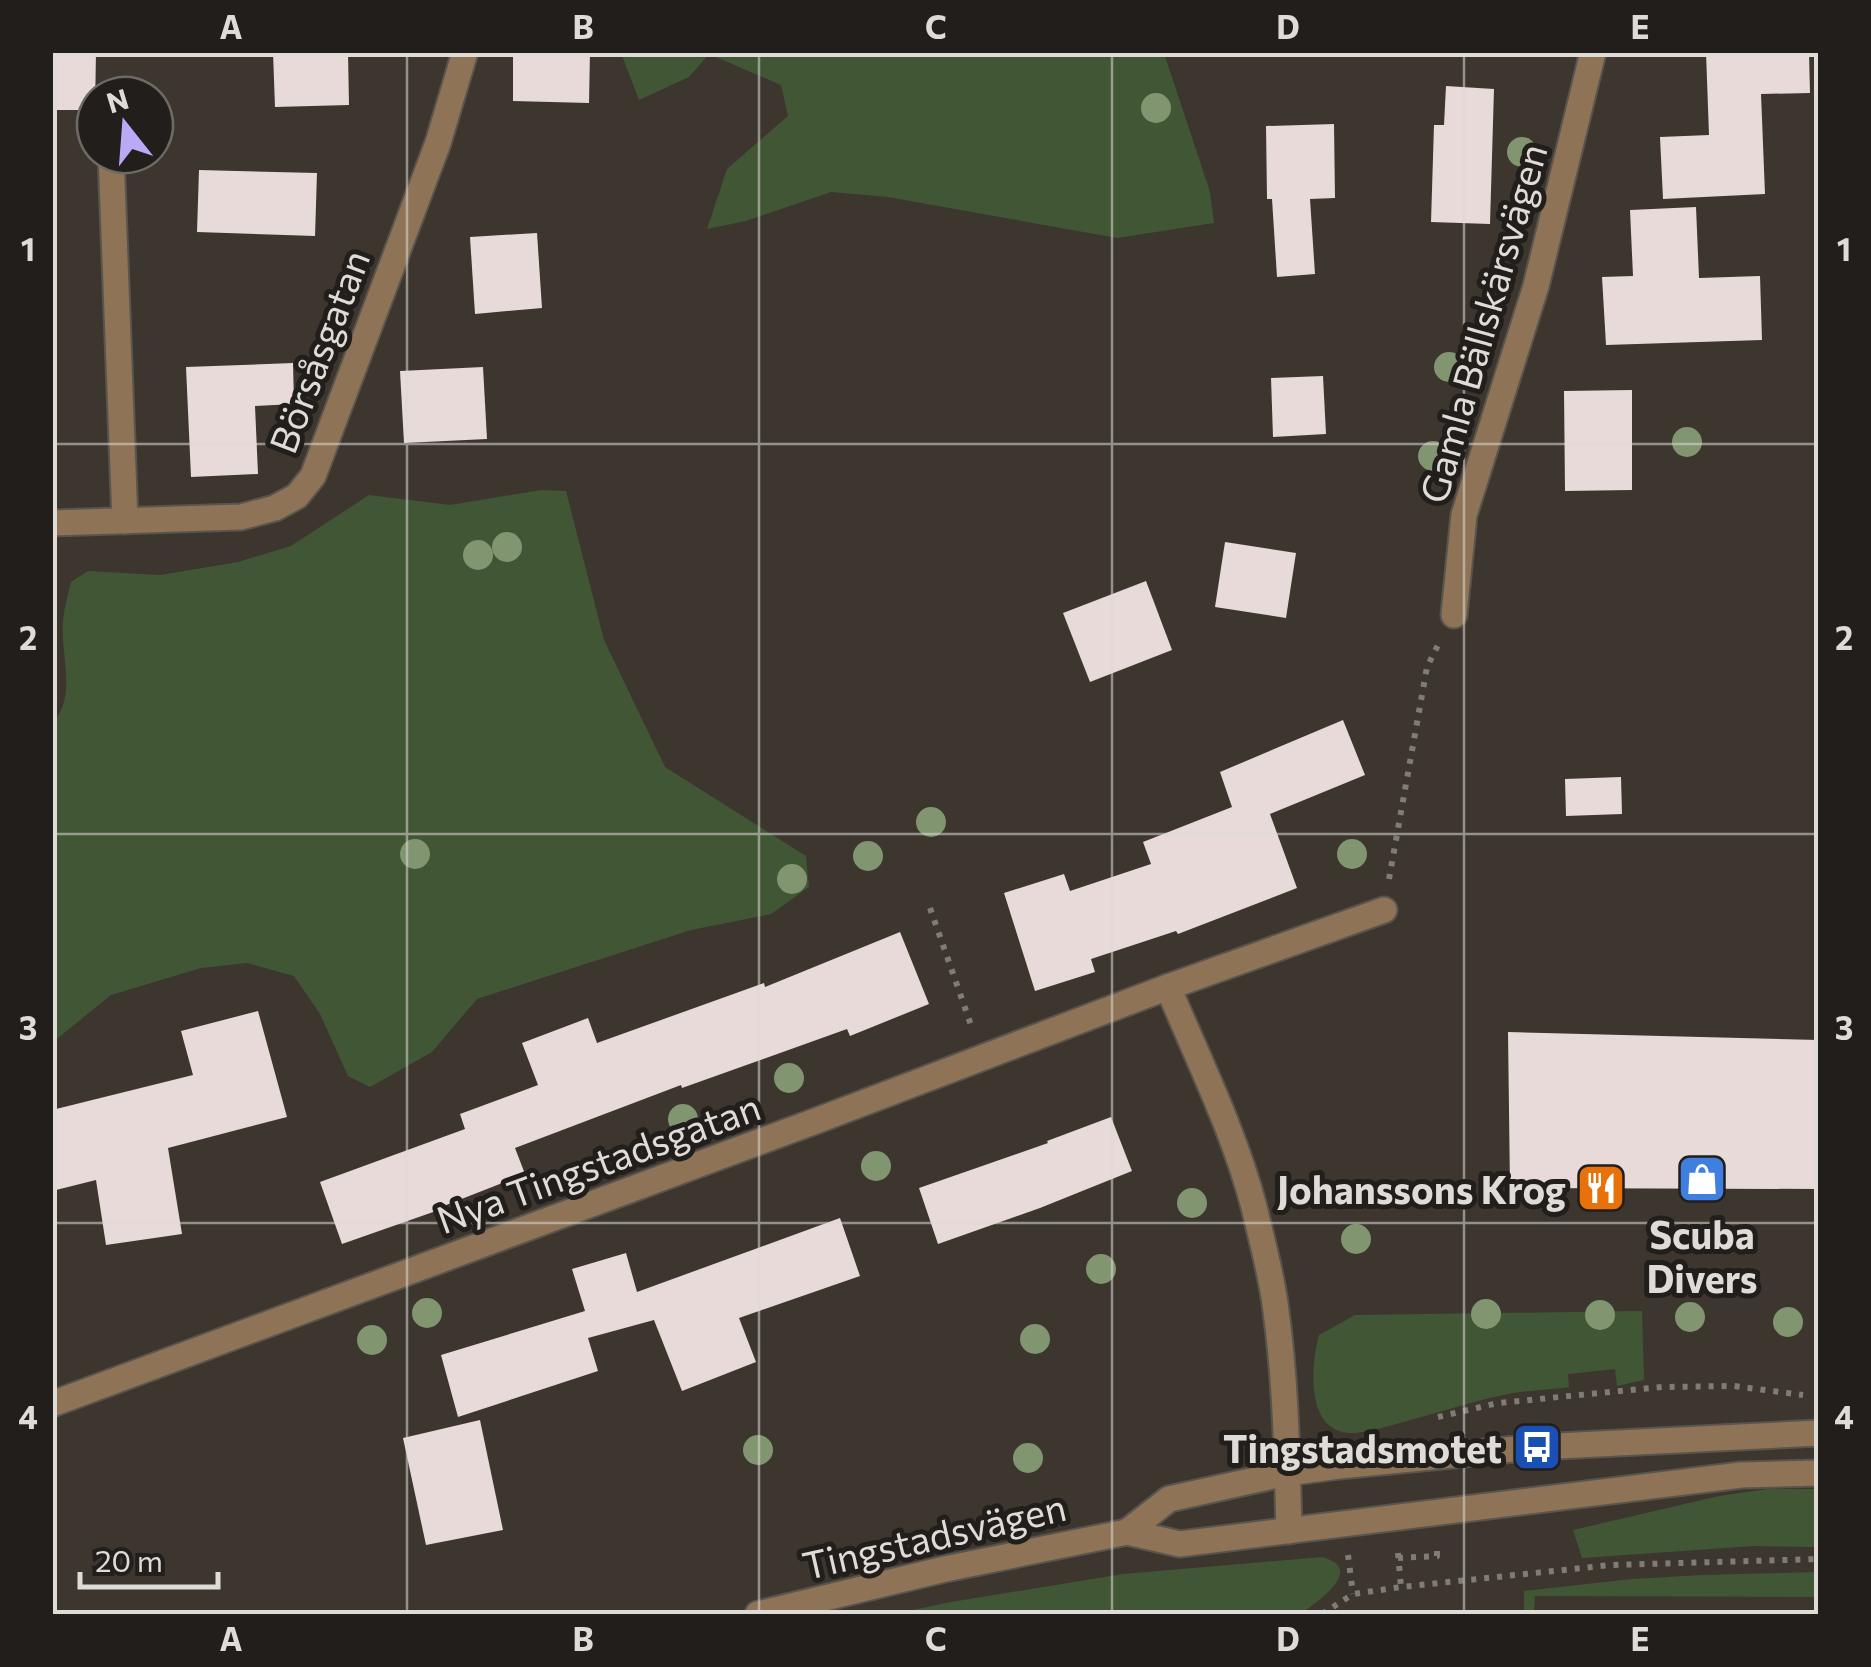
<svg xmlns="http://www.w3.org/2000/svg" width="1871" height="1667" viewBox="0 0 1871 1667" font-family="Commissioner,sans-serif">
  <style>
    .green { fill: #415635 }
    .building { fill: #e7dad8 }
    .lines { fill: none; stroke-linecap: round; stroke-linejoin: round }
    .minor-casing { stroke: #59544d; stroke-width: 29 }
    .path { stroke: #807b75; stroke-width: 6; stroke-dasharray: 5 8; stroke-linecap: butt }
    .minor { stroke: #8f7356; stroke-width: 25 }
    .tree { fill: #819570 }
    .grid { fill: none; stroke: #dfdbd7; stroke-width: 2.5; stroke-opacity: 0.55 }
    .labels { text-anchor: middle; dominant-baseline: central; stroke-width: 10; stroke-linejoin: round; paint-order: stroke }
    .street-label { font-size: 38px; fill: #dfdbd7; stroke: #211e1b }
    .poi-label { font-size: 38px; font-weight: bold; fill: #dfdbd7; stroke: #211e1b; text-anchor: end }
    .neatline { fill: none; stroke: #dfdbd7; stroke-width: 4 }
    .grid-label { font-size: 32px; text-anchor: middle; font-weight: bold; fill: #dfdbd7 }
  </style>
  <rect width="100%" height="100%" fill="#3c362f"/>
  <g class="green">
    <path d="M621,53H1164L1210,192L1214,223L1117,238L888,197L831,192L746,221L707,229L727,169L788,116L781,85L709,54L689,77L639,100Z"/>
    <path d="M541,490L566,491L604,640L665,767L806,856L809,887L771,914L691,930L477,999L432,1052L370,1087L348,1076L320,1014L294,976L247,963L201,968L111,995L53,1042L52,723C78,697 60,654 63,622C64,608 68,595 71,582L88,571L160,575L238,562L291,546L369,495L450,505Z"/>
    <path d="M1642,1311L1644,1380L1617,1386L1615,1369L1568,1374L1569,1387C1549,1390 1528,1390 1508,1394C1482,1399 1457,1407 1432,1414C1412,1419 1368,1434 1349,1433C1305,1430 1311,1364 1319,1335L1355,1315Z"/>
    <path d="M1767,1489H1818V1547L1754,1546L1582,1558L1573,1530L1719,1496Z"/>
    <path d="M1322,1557C1366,1569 1318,1601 1301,1614H894L951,1602L1123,1574Z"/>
    <path d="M1818,1572V1597L1535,1596L1534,1614H1524V1591L1632,1579L1702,1575Z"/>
  </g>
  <g class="building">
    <path d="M52,52H96L95,110H52Z"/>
    <path d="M273,52H348L349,105L275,107Z"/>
    <path d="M513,52H590L589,103L513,101Z"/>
    <path d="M1706,52H1809L1810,93L1761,94L1765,194L1663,199L1660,137L1709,135Z"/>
    <path d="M1446,86L1494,89L1490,224L1431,222L1434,125H1444Z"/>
    <path d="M1334,124L1335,198L1310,199L1315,274L1277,277L1272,199H1267L1266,126Z"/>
    <path d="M199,170L317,173L315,236L197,232Z"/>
    <path d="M1696,207L1699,278L1760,276L1762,340L1606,345L1602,277L1633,276L1630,210Z"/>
    <path d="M537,233L542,308L475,314L470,237Z"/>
    <path d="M293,363L294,404L255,406L258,474L191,477L186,367Z"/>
    <path d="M483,367L487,439L404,443L400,371Z"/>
    <path d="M1323,376L1326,434L1273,437L1271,378Z"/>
    <path d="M1632,390V490L1565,491L1564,391Z"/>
    <path d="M1225,542L1296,553L1286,618L1215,607Z"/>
    <path d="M1146,581L1172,650L1090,682L1063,613Z"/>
    <path d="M1343,720L1365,775L1270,814L1297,888L1178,934L1176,931L1091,959L1095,972L1035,991L1004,893L1064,874L1070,891L1151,864L1143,842L1232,807L1220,772Z"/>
    <path d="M1621,777L1622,814L1566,816L1565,779Z"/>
    <path d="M900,932L929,1004L850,1036L847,1029L682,1088L681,1085L515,1148L525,1174L436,1209V1211L342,1244L320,1182L465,1129L460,1114L538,1085L522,1043L588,1018L597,1043L764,983L765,987Z"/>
    <path d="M258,1011L287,1117L168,1148L182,1234L106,1245L96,1180L52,1191V1110L193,1075L181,1031Z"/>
    <path d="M1508,1032L1818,1040V1189L1510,1188Z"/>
    <path d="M1111,1117L1132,1171L1040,1208L938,1244L919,1188L1048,1143L1047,1141Z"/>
    <path d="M840,1218L860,1276L739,1318L756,1362L682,1391L654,1320L588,1338L598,1371L458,1417L441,1355L585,1311L572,1269L626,1253L637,1292Z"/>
    <path d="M480,1420L503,1530L426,1545L403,1438Z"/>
  </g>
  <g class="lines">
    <g class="minor-casing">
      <g id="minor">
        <path d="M111,155L125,521"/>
        <path d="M52,523L241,517L275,508L297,496L313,476L438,143L465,52"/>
        <path d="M1454,615L1464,515L1536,286L1593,52"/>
        <path d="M1168,987C1198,1059 1234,1131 1254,1207C1262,1241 1272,1276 1276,1311C1286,1383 1287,1458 1289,1531"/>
        <path d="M52,1404L821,1119L1168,987L1384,910"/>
        <path d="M1127,1532L1169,1499L1287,1473L1339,1466L1537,1447L1818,1433"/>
        <path d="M758,1614L945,1569L1127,1532L1180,1544L1741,1475L1818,1473"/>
      </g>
    </g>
    <g class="path">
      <path d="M1389,879L1427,667L1439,643"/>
      <path d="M930,908L971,1025"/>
      <path d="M1438,1417L1498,1403L1662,1387L1734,1386L1803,1395"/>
      <path d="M1398,1553L1401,1587"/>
      <path d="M1348,1555L1353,1594"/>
      <path d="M1398,1558L1437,1556V1546"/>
      <path d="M1322,1614L1353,1594L1401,1587L1611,1565L1818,1559"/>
    </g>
    <use href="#minor" class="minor"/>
  </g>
  <g class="tree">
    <circle cx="1156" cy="108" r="15"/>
    <circle cx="1522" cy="152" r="15"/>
    <circle cx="1449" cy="367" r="15"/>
    <circle cx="1687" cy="442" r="15"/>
    <circle cx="1433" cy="456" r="15"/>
    <circle cx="507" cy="547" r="15"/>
    <circle cx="478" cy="555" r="15"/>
    <circle cx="931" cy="822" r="15"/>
    <circle cx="415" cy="854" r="15"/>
    <circle cx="1352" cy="854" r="15"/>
    <circle cx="868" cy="856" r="15"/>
    <circle cx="792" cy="879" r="15"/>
    <circle cx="789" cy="1078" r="15"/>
    <circle cx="683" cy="1119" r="15"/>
    <circle cx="876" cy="1166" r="15"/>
    <circle cx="1192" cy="1203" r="15"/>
    <circle cx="1356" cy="1239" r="15"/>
    <circle cx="1101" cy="1269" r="15"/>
    <circle cx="427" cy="1313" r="15"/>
    <circle cx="1486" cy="1314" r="15"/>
    <circle cx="1600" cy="1315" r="15"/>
    <circle cx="1690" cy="1317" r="15"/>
    <circle cx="1788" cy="1322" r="15"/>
    <circle cx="1035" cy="1339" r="15"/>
    <circle cx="372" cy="1340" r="15"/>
    <circle cx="758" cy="1450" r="15"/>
    <circle cx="1028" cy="1458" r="15"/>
  </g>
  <path class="grid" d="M407,52V1614M759,52V1614M1112,52V1614M1464,52V1614M52,444H1818M52,834H1818M52,1223H1818"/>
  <defs>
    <g id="shop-square" transform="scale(2.5)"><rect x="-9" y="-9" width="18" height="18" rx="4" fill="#3f7fe0" stroke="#211e1b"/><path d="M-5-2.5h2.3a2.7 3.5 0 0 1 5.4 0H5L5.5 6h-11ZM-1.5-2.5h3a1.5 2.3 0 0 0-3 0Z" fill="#fff"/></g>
    <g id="restaurant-square" transform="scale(2.5)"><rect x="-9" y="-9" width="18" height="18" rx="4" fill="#e8710a" stroke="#211e1b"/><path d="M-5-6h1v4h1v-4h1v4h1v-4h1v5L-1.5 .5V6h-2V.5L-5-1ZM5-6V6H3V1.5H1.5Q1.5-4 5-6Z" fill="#fff"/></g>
    <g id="bus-square" transform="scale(2.5)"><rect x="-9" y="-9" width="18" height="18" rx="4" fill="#1a4fb4" stroke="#211e1b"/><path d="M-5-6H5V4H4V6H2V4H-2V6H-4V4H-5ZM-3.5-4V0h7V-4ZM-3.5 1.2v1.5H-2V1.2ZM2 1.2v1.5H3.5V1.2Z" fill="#fff"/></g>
  </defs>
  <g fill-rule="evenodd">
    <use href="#shop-square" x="1702" y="1179"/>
    <use href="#restaurant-square" x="1601" y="1188"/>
    <use href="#bus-square" x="1537" y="1447"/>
  </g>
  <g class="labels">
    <g class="street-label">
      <text transform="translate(1482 323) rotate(-74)">Gamla Bällskärsvägen</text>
      <text transform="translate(318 351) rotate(-69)">Börsåsgatan</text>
      <text transform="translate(598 1162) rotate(-20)">Nya Tingstadsgatan</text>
      <text transform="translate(934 1535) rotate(-13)">Tingstadsvägen</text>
    </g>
    <g class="poi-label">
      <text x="1566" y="1188">Johanssons Krog</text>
      <text x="1702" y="1233" text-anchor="middle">Scuba<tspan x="1702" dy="44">Divers</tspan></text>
      <text x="1502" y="1447">Tingstadsmotet</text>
    </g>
  </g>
  <rect width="1871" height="1667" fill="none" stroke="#211e1b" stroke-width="110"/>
  <g transform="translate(125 125) rotate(343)"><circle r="48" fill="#211e1b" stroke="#6d6a66" stroke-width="2.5"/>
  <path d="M0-8L18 38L0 25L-18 38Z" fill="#baaaf6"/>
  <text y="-15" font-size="28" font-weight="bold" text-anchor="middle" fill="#dfdbd7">N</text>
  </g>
  <path d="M80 1572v15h138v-15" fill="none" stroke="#dfdbd7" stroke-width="5"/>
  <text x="95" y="1572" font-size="30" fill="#dfdbd7" stroke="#211e1b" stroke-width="8" paint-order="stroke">20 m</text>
  <rect x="55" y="55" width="1761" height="1557" class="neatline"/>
  <g class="grid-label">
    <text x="231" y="39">A</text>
    <text x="583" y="39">B</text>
    <text x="936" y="39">C</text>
    <text x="1288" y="39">D</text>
    <text x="1640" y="39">E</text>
    <text x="28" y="261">1</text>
    <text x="1844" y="261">1</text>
    <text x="28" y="650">2</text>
    <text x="1844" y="650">2</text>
    <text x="28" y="1040">3</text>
    <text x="1844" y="1040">3</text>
    <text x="28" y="1429">4</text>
    <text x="1844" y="1429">4</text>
    <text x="231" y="1651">A</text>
    <text x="583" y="1651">B</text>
    <text x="936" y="1651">C</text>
    <text x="1288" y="1651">D</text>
    <text x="1640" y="1651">E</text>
  </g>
</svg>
